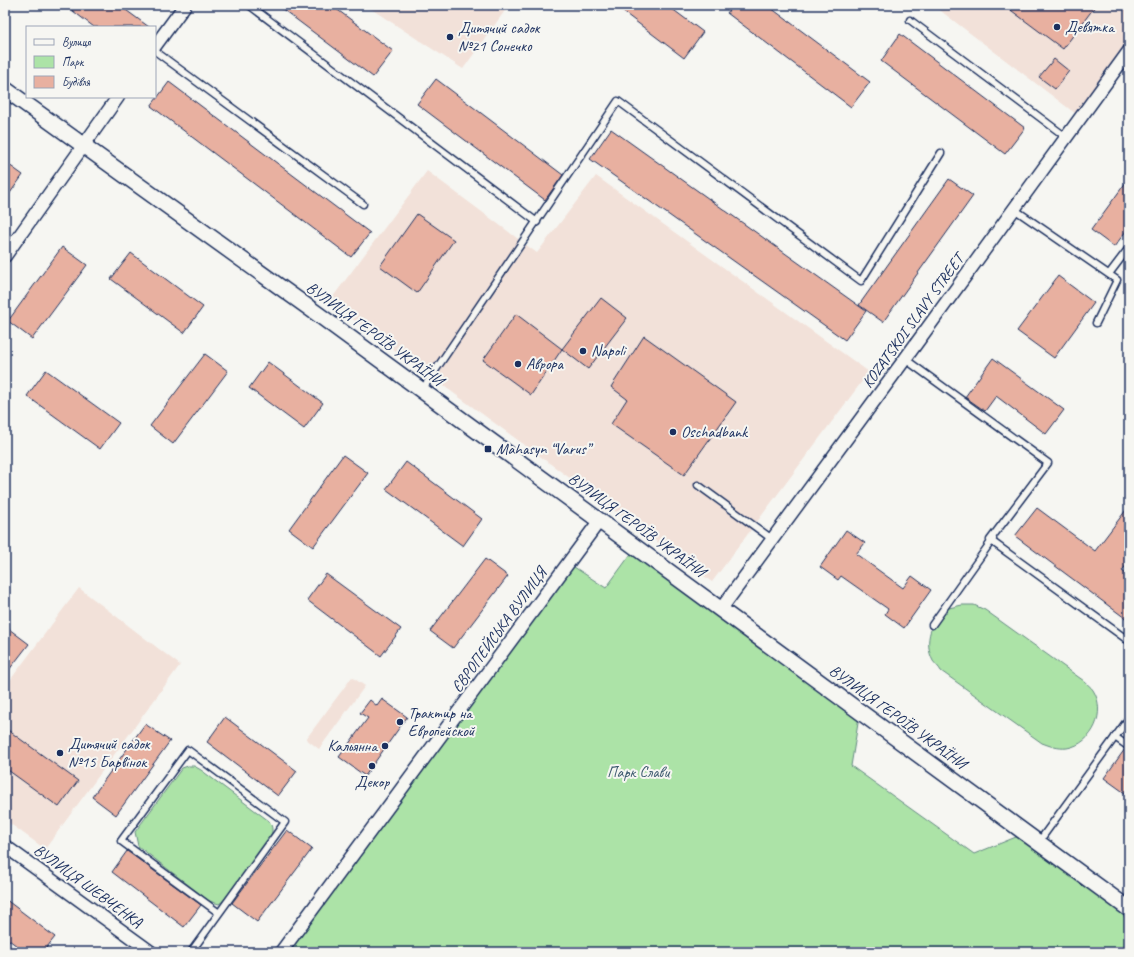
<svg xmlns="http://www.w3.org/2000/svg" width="1134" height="957" viewBox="0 0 1134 957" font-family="Caveat,sans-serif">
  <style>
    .built { fill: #f2e1d9 }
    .green { fill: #ace3a7; stroke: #648982 }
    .building { fill: #e8b0a0; stroke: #1b2f5e }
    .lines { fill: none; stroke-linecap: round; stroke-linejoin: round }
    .service-casing { stroke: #1b2f5e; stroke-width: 9 }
    .minor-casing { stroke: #1b2f5e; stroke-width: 15 }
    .tertiary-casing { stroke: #1b2f5e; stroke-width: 18 }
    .service { stroke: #f6f6f2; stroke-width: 6 }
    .minor { stroke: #f6f6f2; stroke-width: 12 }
    .tertiary { stroke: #f6f6f2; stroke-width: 15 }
    .poi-dot { fill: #1b2f5e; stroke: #f6f6f2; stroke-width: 1.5 }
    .labels { text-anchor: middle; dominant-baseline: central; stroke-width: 4; stroke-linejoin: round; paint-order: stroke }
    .poi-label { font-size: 16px; fill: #1b2f5e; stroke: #f6f6f2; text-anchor: start }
    .street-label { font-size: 16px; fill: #1b2f5e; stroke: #f6f6f2 }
    .park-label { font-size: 16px; fill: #3f5c70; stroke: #f6f6f2 }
  </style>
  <rect width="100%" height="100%" fill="#f6f6f2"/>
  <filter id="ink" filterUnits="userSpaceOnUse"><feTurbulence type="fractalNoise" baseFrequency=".025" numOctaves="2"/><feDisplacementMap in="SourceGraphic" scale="8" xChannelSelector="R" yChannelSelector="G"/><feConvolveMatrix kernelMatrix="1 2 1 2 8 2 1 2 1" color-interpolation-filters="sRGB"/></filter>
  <g filter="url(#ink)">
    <g class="built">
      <path d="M365,5H509L463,69Z"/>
      <path d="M933,5H1129V50L1080,117Z"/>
      <path d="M427,171L537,253L596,176L869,372L712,582L329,302Z"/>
      <path d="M79,588L180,665L45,849L5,820V687Z"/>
      <path d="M352,677L365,686L319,749L306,739Z"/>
    </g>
    <g class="green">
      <path d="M636,547L860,711L851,766L974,854L1026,833L1129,911V952H281L568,563L606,588Z"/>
      <path d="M962,605H974L985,610L1084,681C1087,684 1091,687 1093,690C1107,712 1093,744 1067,748C1058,749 1050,746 1042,743L941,671C939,667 935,664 933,661C923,642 931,618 949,608C953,607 958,606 962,605Z"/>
      <path d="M188,766H194L201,770L269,821C272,826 273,829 271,836L223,901L219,904L209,901L138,846L135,832L182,768Z"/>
    </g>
    <g class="building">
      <path d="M65,5H119L149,27H94Z"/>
      <path d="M277,5H331L393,51L373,77Z"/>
      <path d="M614,5H667L703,32L684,58Z"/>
      <path d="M733,5H767L870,82L851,107L727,13Z"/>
      <path d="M1004,5H1096L1063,49Z"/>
      <path d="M900,34L1025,128L1005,154L881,61Z"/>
      <path d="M1054,59L1069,71L1055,89L1039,77Z"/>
      <path d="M436,79L563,175L545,200L417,104Z"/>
      <path d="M169,82L370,233L351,257L151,106Z"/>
      <path d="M611,129L866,311L845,340L590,159Z"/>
      <path d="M5,162L23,175L5,200Z"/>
      <path d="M1129,178V227L1114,247L1091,230Z"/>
      <path d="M949,179L973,196L883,322L859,305Z"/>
      <path d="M417,214L454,240L417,293L380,266Z"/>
      <path d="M62,247L87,265L32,339L8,321Z"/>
      <path d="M131,253L203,307L184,333L111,279Z"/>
      <path d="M1058,276L1094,303L1054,358L1017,331Z"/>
      <path d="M601,298L627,318L588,369L562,349Z"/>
      <path d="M516,314L562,349L531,395L483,360Z"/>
      <path d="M644,336L736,402L684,475L611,424L627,399L611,387Z"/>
      <path d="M205,354L228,371L173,444L150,426Z"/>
      <path d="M993,358L1064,410L1046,434L996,396L985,411L965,397Z"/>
      <path d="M268,362L323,403L304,429L249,388Z"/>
      <path d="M46,370L119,423L100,449L27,396Z"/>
      <path d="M343,455L368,473L313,547L289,529Z"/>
      <path d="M406,462L482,519L463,546L386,489Z"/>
      <path d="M1129,506V561L1122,571L1129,576V621L1015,536L1037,508L1095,551Z"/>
      <path d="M846,530L865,543L856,554L903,588L912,576L931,590L904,628L885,614L888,609L841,576L838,580L820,567Z"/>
      <path d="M485,559L508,576L453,648L430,631Z"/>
      <path d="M326,574L401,629L381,656L307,600Z"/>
      <path d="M5,626L29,644L5,675Z"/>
      <path d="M382,699L407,717L365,776L339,757L368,718L360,713L370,700L377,706Z"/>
      <path d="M225,717L297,771L278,796L207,742Z"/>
      <path d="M145,724L170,741L116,815L92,797Z"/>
      <path d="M5,728L78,781L59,807L5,768Z"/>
      <path d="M1125,749L1129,751V796L1104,778Z"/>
      <path d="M287,830L312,849L257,922L232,903Z"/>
      <path d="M127,851L201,905L184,927L112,872Z"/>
      <path d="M5,899L55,937L43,952H25L5,937Z"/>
    </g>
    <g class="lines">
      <g class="service-casing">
        <g id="service">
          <path d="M249,5L537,222"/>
          <path d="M910,20L1066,137"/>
          <path d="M155,51L363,204"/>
          <path d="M1014,209L1117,280L1096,323"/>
          <path d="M1109,274L1128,249"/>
          <path d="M905,359L1048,463L990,540L1129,641"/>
          <path d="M422,390L618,101L861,281L941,153"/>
          <path d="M698,485L772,539"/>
          <path d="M932,625L993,539"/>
          <path d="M1115,737L1129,747"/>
          <path d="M1038,843L1129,718"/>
          <path d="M191,952L285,822L188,750L121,841L219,913"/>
        </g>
      </g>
      <g class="minor-casing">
        <g id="minor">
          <path d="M155,46L185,5"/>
          <path d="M5,256L118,97"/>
          <path d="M721,609L905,359L1129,51"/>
          <path d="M5,846L151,952"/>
          <path d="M281,952L600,520"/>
        </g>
      </g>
      <g class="tertiary-casing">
        <path id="tertiary" d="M5,89L319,315L1129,909"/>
      </g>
      <use href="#service" class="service"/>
      <use href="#minor" class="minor"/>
      <use href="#tertiary" class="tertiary"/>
    </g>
  </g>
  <g class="poi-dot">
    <circle cx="1057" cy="27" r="4"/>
    <circle cx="450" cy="37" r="4"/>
    <circle cx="583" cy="351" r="4"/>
    <circle cx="518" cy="364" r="4"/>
    <circle cx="673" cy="432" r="4"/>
    <rect x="484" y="445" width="8" height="8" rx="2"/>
    <circle cx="400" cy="722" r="4"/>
    <circle cx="385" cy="746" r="4"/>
    <circle cx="60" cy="753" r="4"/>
    <circle cx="372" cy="766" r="4"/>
  </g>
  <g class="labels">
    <g class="poi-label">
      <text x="1065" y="27">Девятка</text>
      <text x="458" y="28">Дитячий садок<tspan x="458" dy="18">№21 Сонечко</tspan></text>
      <text x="591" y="351">Napoli</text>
      <text x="526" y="364">Аврора</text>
      <text x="681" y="432">Oschadbank</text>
      <text x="496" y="449">Mahasyn “Varus”</text>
      <text x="408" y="713">Трактир на<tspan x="408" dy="18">Европейской</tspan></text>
      <text x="68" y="744">Дитячий садок<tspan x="68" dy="18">№15 Барвінок</tspan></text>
      <text x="377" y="746" text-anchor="end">Кальянна</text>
      <text x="372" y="782" text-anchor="middle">Декор</text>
    </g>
    <g class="street-label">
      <text transform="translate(913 321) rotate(-54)">KOZATSKOI SLAVY STREET</text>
      <text transform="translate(375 334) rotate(36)">ВУЛИЦЯ ГЕРОЇВ УКРАЇНИ</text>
      <text transform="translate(637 525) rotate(36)">ВУЛИЦЯ ГЕРОЇВ УКРАЇНИ</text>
      <text transform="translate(499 630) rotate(-54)">ЄВРОПЕЙСЬКА ВУЛИЦЯ</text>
      <text transform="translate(898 717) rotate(36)">ВУЛИЦЯ ГЕРОЇВ УКРАЇНИ</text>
      <text transform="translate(88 886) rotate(36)">ВУЛИЦЯ ШЕВЧЕНКА</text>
    </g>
    <g class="park-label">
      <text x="638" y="772">Парк Слави</text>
    </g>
  </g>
  <rect width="1134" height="957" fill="none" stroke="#f6f6f2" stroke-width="20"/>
  <rect x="10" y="10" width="1114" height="937" fill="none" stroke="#1b2f5e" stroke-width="1.5" filter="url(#ink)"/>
  <rect x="26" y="26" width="130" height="72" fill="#f6f6f2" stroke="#9ea6b7"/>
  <rect x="34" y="39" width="20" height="6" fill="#f6f6f2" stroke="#9ea6b7"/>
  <text x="62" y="46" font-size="12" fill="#1b2f5e">Вулиця</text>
  <rect x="34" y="56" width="20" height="12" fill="#ace3a7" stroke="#9ea6b7"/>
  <text x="62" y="66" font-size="12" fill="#1b2f5e">Парк</text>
  <rect x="34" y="76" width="20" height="12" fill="#e8b0a0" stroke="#9ea6b7"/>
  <text x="62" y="86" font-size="12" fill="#1b2f5e">Будівля</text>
</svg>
